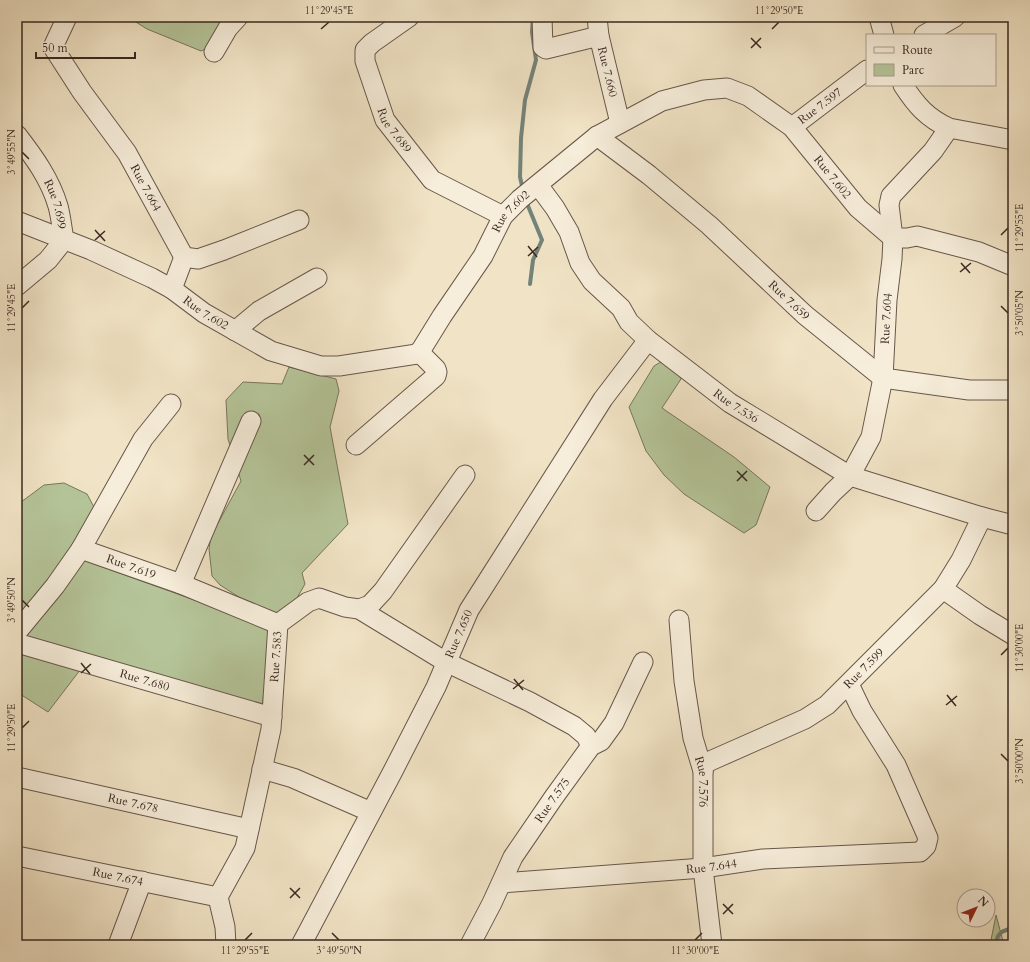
<svg xmlns="http://www.w3.org/2000/svg" width="1030" height="962" viewBox="0 0 1030 962" font-family="Cardo,serif">
  <style>
    .green { fill: #b5c599; stroke: #78765e }
    .lines { fill: none; stroke-linecap: round; stroke-linejoin: round }
    .stream { stroke: #748379; stroke-width: 4 }
    .minor-casing { stroke: #68574b; stroke-width: 21 }
    .minor { stroke: #f6edda; stroke-width: 19 }
    .ticks { fill: none; stroke: #3a2822; stroke-width: 1.5 }
    .labels { text-anchor: middle; dominant-baseline: central; stroke-width: 3.5; stroke-linejoin: round; paint-order: stroke }
    .street-label { font-size: 12px; fill: #3a2822; stroke: #f6edda }
    .neatline { fill: none; stroke: #3a2822; stroke-width: 1.5 }
    .ticks-label { font-size: 10px; text-anchor: middle; fill: #3a2822 }
  </style>
  <rect width="100%" height="100%" fill="#f1e4c6"/>
  <filter id="stains"><feTurbulence type="fractalNoise" baseFrequency=".005" numOctaves="4"/><feColorMatrix values="0 0 0 0 .2 0 0 0 0 .09 0 0 0 0 .02 0 0 0 .5 -.17"/></filter>
  <radialGradient id="worn" r=".72"><stop offset=".6" stop-color="#630" stop-opacity="0"/><stop offset="1" stop-color="#630" stop-opacity=".3"/></radialGradient>
  <g class="green">
    <path d="M128,17H234L212,46L201,51L147,29Z"/>
    <path d="M666,361L677,370L681,379L662,408L734,457L770,487L756,525L744,533L684,494L664,475L646,451L629,407L654,366L659,363Z"/>
    <path d="M289,367L336,379L339,391L330,427L348,524L302,573L305,584L293,605L285,613H264L220,585L212,576L209,549L211,536L241,481L228,439L226,400L243,382L282,384Z"/>
    <path d="M64,483L87,494L95,509L86,561L272,628L262,708L90,657L48,712L20,694H17V505L44,485Z"/>
    <path d="M996,915L1004,945H990Z"/>
  </g>
  <g class="lines">
    <g class="stream">
      <path d="M523,190L520,177L521,138L525,100L536,60L532,32L533,17"/>
      <path d="M526,201L542,240L533,260L530,284"/>
      <path d="M996,945C997,932 1002,931 1013,928"/>
    </g>
    <g class="minor-casing">
      <g id="minor">
        <path id="s1" d="M67,17L53,47L82,92L127,153L184,257L198,259L224,250L299,220"/>
        <path id="s2" d="M409,17L372,43L365,50V61L385,120L432,180L503,216"/>
        <path id="s3" d="M542,17L543,47L546,49L599,36L620,123"/>
        <path d="M597,17L599,36"/>
        <path d="M879,17L884,35"/>
        <path d="M924,35L955,17"/>
        <path d="M214,52L228,28L238,17"/>
        <path d="M903,85C916,105 927,118 949,128L1013,140"/>
        <path id="s4" d="M792,127L867,70"/>
        <path id="s5" d="M17,135C34,157 50,179 58,206C61,217 62,229 64,240L48,260L17,286"/>
        <path id="s6" d="M597,136L649,175L709,225L805,315L883,378L969,390H1013"/>
        <path id="s7" d="M538,185L555,208L569,232L580,263L592,281L621,308L629,322L648,340L730,403L850,476L982,517L1013,525"/>
        <path id="s8" d="M17,221L91,250L152,278L172,289L204,313L271,351L321,366H339L417,354L421,350L442,316L483,256L503,216L520,199L597,136L662,101L704,90L727,88L748,96L792,127L858,208L893,238H907L917,236L979,252L1013,266"/>
        <path d="M172,289L184,257"/>
        <path d="M235,331L259,311L317,278"/>
        <path d="M356,445L436,376L437,372L436,369L419,352"/>
        <path id="s9" d="M816,511L833,492L850,476L871,437L883,378L887,300L892,259L893,238L889,205L891,196L933,151L949,128"/>
        <path d="M81,549L143,439L171,404"/>
        <path d="M181,584L251,421"/>
        <path d="M943,589L980,615L1013,635"/>
        <path d="M359,609L370,605L383,591L465,475"/>
        <path id="s10" d="M679,620L684,681L693,738L703,771V868L712,945"/>
        <path id="s11" d="M17,632L55,586L81,549L181,584L278,624"/>
        <path id="s12" d="M17,643L272,717"/>
        <path d="M262,769L293,778L371,812"/>
        <path id="s13" d="M703,771L705,764L710,761L805,719L827,705L943,589L961,560L982,517"/>
        <path id="s14" d="M17,777L249,829"/>
        <path id="s15" d="M17,856L218,897"/>
        <path id="s16" d="M502,883L703,868L763,859L920,852L926,846L928,838L896,765L862,711L849,684"/>
        <path d="M118,945L142,881"/>
        <path id="s17" d="M226,945L225,927L218,897L245,848L271,729L278,624L308,602L319,598L345,607L359,609L446,662L530,702L574,726L586,736L591,746"/>
        <path id="s18" d="M301,945L393,771L436,687L469,610L603,399L648,340"/>
        <path id="s19" d="M470,945L492,903L513,857L554,797L591,746L601,741L614,723L643,662"/>
      </g>
    </g>
    <use href="#minor" class="minor"/>
  </g>
  <path class="ticks" d="M321,29L329,22M772,29L779,22M751,38L761,48M751,48L761,38M22,152L29,159M95,230L105,241M1001,235L1008,228M95,240L105,231M528,246L537,257M528,256L538,247M961,263L970,273M960,272L971,263M1001,306L1008,313M22,308L29,301M304,455L314,465M304,465L314,455M737,471L747,481M737,481L747,471M22,600L29,607M1001,655L1008,648M81,663L90,674M81,673L91,664M514,679L523,690M513,689L524,680M947,695L956,706M946,705L957,696M22,728L29,721M1001,754L1008,761M290,888L300,898M290,898L300,888M723,904L733,914M723,914L733,904M332,933L339,940M245,940L252,933M695,940L702,933"/>
  <g class="labels">
    <g class="street-label">
      <text stroke="none"><textPath href="#s3" startOffset="125">Rue 7.660</textPath></text>
      <text stroke="none"><textPath href="#s4" startOffset="35">Rue 7.597</textPath></text>
      <text stroke="none"><textPath href="#s2" startOffset="142">Rue 7.689</textPath></text>
      <text stroke="none"><textPath href="#s8" startOffset="1003">Rue 7.602</textPath></text>
      <text stroke="none"><textPath href="#s1" startOffset="202">Rue 7.664</textPath></text>
      <text stroke="none"><textPath href="#s5" startOffset="80">Rue 7.699</textPath></text>
      <text stroke="none"><textPath href="#s8" startOffset="607">Rue 7.602</textPath></text>
      <text stroke="none"><textPath href="#s6" startOffset="253">Rue 7.659</textPath></text>
      <text stroke="none"><textPath href="#s8" startOffset="211">Rue 7.602</textPath></text>
      <text stroke="none"><textPath href="#s9" startOffset="213">Rue 7.604</textPath></text>
      <text stroke="none"><textPath href="#s7" startOffset="303">Rue 7.536</textPath></text>
      <text stroke="none"><textPath href="#s11" startOffset="158">Rue 7.619</textPath></text>
      <text stroke="none"><textPath href="#s18" startOffset="349">Rue 7.650</textPath></text>
      <text stroke="none"><textPath href="#s17" startOffset="299">Rue 7.583</textPath></text>
      <text stroke="none"><textPath href="#s13" startOffset="195">Rue 7.599</textPath></text>
      <text stroke="none"><textPath href="#s12" startOffset="133">Rue 7.680</textPath></text>
      <text stroke="none"><textPath href="#s10" startOffset="164">Rue 7.576</textPath></text>
      <text stroke="none"><textPath href="#s19" startOffset="167">Rue 7.575</textPath></text>
      <text stroke="none"><textPath href="#s14" startOffset="119">Rue 7.678</textPath></text>
      <text stroke="none"><textPath href="#s16" startOffset="210">Rue 7.644</textPath></text>
      <text stroke="none"><textPath href="#s15" startOffset="103">Rue 7.674</textPath></text>
    </g>
  </g>
  <rect width="1030" height="962" fill="none" stroke="#f1e4c6" stroke-width="44"/>
  <rect x="866" y="34" width="130" height="52" fill="#f6edda" stroke="#ab9e90"/>
  <rect x="874" y="47" width="20" height="6" fill="#f6edda" stroke="#ab9e90"/>
  <text x="902" y="54" font-size="12" fill="#3a2822">Route</text>
  <rect x="874" y="64" width="20" height="12" fill="#b5c599" stroke="#ab9e90"/>
  <text x="902" y="74" font-size="12" fill="#3a2822">Parc</text>
  <g transform="translate(976 908) rotate(47)"><circle r="19" fill="#f6edda" stroke="#ab9e90"/>
  <path d="M0-3L7 15L0 10L-7 15Z" fill="#8f2418"/>
  <text y="-6" font-size="11" font-weight="bold" text-anchor="middle" fill="#3a2822">N</text>
  </g>
  <path d="M36 52v6h99v-6" fill="none" stroke="#3a2822" stroke-width="2"/>
  <text x="42" y="52" font-size="12" fill="#3a2822" stroke="#f6edda" stroke-width="3" paint-order="stroke">50 m</text>
  <rect x="22" y="22" width="986" height="918" class="neatline"/>
  <g class="ticks-label">
    <text x="329" y="14">11°29'45"E</text>
    <text x="779" y="14">11°29'50"E</text>
    <text transform="translate(11 152) rotate(-90)" y="4">3°49'55"N</text>
    <text transform="translate(1019 228) rotate(-90)" y="4">11°29'55"E</text>
    <text transform="translate(11 308) rotate(-90)" y="4">11°29'45"E</text>
    <text transform="translate(1019 313) rotate(-90)" y="4">3°50'05"N</text>
    <text transform="translate(11 600) rotate(-90)" y="4">3°49'50"N</text>
    <text transform="translate(1019 648) rotate(-90)" y="4">11°30'00"E</text>
    <text transform="translate(11 728) rotate(-90)" y="4">11°29'50"E</text>
    <text transform="translate(1019 761) rotate(-90)" y="4">3°50'00"N</text>
    <text x="245" y="954">11°29'55"E</text>
    <text x="339" y="954">3°49'50"N</text>
    <text x="695" y="954">11°30'00"E</text>
  </g>
  <rect width="100%" height="100%" filter="url(#stains)"/>
  <rect width="100%" height="100%" fill="url(#worn)"/>
</svg>
